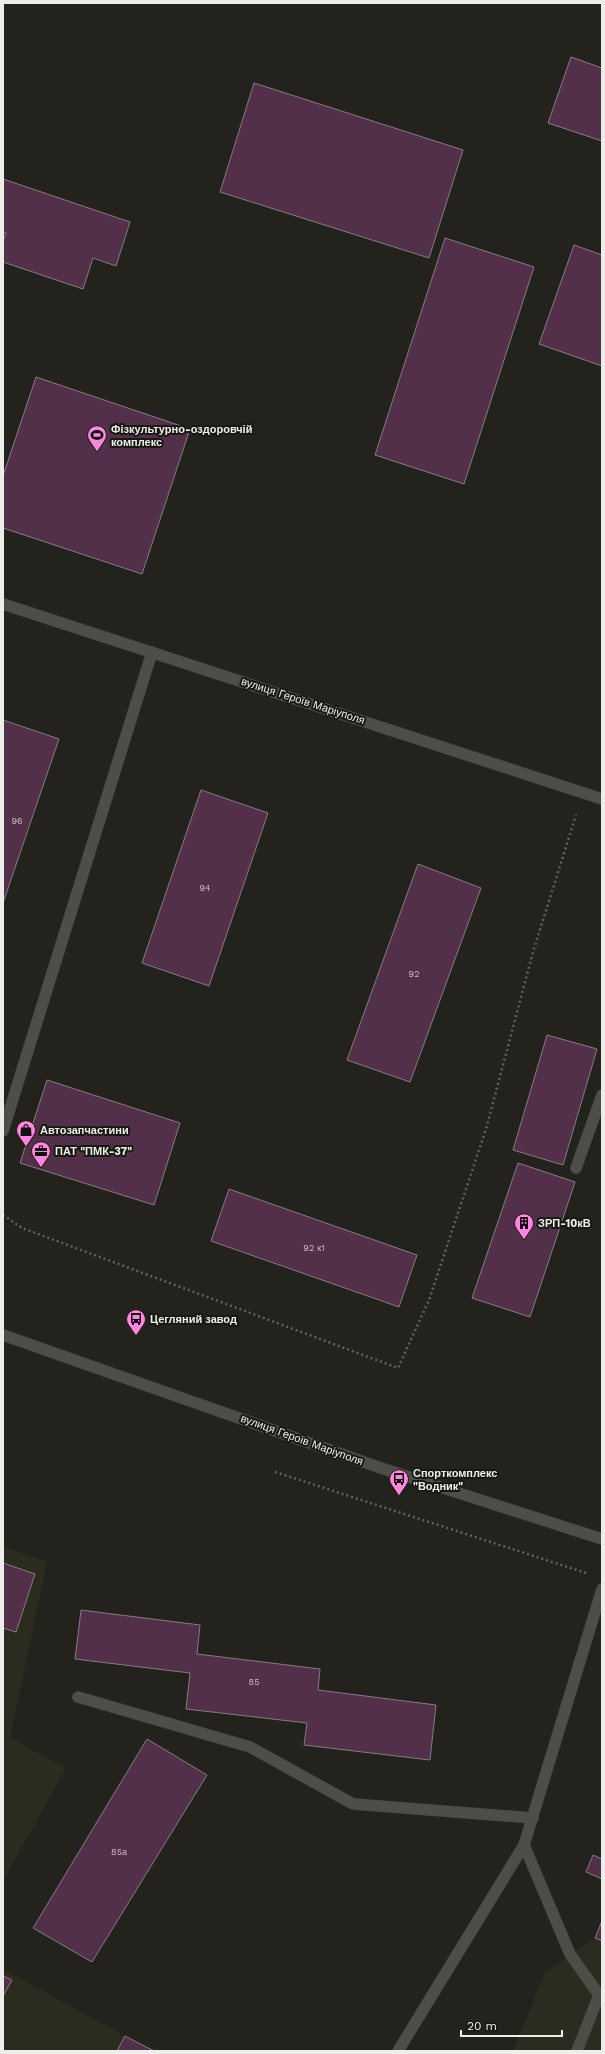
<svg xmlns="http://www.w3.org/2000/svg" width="605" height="2054" viewBox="0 0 605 2054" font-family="'Work Sans',sans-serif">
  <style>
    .built { fill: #2c2b1f }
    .building { fill: #533049; stroke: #847d82 }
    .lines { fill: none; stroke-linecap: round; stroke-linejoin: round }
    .service-casing { stroke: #3e3e39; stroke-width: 12 }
    .minor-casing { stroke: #3e3e39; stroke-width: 12 }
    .secondary-casing { stroke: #3e3e39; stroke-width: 12 }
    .path { stroke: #62625d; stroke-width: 2.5; stroke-dasharray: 2 3; stroke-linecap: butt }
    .service { stroke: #4e4e48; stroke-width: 11 }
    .minor { stroke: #4e4e48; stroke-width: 11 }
    .secondary { stroke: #4e4e48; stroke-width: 11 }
    .labels { text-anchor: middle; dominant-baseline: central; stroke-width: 4; stroke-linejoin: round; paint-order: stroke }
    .number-label { font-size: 9px; fill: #c6bec1 }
    .poi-label { font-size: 11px; font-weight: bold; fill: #edede9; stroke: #191913; text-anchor: start }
    .street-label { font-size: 11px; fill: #edede9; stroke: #191913 }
  </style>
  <rect width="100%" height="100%" fill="#23221d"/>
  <g class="built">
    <path d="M3,1546L47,1562L10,1738L66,1768L3,1881Z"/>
    <path d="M595,1938L602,1941V2051H513L545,1973L570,1954Z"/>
    <path d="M3,1969L125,2036L154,2051H3Z"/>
  </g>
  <g class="building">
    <path d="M571,57L602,68V141L548,123Z"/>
    <path d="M254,83L463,150L429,258L220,192Z"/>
    <path d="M3,179L130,222L116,266L93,258L83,289L3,262V241L6,233L3,232Z"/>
    <path d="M445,238L534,267L464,484L375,455Z"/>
    <path d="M574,245L602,255V366L539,344Z"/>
    <path d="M36,377L190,429L142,574L3,528V476Z"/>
    <path d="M3,720L59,739L3,903Z"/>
    <path d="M201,790L268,813L209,986L142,963Z"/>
    <path d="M418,864L481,888L410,1082L347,1060Z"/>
    <path d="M547,1035L597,1049L563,1165L513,1150Z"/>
    <path d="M47,1080L180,1123L154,1205L20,1163Z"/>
    <path d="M518,1163L575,1182L530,1317L472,1298Z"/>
    <path d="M229,1189L417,1255L399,1307L211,1241Z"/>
    <path d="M3,1563L35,1574L16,1632L3,1628Z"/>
    <path d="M81,1610L200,1625L197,1654L320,1669L318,1690L436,1705L430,1760L304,1745L307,1723L186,1709L190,1673L75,1659Z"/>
    <path d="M147,1739L207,1775L92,1962L33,1928Z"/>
    <path d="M593,1855L602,1859V1879L586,1872Z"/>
    <path d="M602,1921V1941L595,1938Z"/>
    <path d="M3,1976L12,1980L3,1996Z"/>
    <path d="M125,2036L154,2051H117Z"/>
  </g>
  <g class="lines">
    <g class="service-casing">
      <g id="service">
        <path d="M3,1131L152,652"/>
        <path d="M576,1168L602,1095"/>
        <path d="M78,1697L250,1747L353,1804L533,1818"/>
        <path d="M524,1845L570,1954L599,1995L577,2051"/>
      </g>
    </g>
    <g class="minor-casing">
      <g id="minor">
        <path d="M3,604L602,799"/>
        <path d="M398,2051L524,1845L602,1589"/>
      </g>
    </g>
    <g class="secondary-casing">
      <path id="secondary" d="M3,1335L378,1467L602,1539"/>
    </g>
    <g class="path">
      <path d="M3,1215L22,1228L398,1368L429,1300L486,1129L533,952L576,815"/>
      <path d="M275,1472L586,1573"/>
    </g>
    <use href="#service" class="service"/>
    <use href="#minor" class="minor"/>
    <use href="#secondary" class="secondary"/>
  </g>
  <defs>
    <g id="stadium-pin" transform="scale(1)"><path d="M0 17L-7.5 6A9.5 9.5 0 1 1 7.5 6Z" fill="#ff85df" stroke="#191913"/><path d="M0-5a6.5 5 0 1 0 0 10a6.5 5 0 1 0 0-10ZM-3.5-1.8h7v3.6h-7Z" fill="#111"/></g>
    <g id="shop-pin" transform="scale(1)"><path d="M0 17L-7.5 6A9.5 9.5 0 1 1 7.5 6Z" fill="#ff85df" stroke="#191913"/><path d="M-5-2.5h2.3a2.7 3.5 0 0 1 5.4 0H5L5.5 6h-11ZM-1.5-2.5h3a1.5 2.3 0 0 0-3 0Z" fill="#111"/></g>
    <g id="office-pin" transform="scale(1)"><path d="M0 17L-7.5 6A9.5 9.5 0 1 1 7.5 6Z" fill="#ff85df" stroke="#191913"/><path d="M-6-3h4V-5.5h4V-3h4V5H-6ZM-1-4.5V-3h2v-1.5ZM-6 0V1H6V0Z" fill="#111"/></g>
    <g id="building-pin" transform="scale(1)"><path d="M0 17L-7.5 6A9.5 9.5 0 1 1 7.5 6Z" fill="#ff85df" stroke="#191913"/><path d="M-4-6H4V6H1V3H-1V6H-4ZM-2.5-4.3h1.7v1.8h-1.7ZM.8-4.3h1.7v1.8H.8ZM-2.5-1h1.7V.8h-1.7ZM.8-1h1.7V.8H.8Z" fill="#111"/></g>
    <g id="bus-pin" transform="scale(1)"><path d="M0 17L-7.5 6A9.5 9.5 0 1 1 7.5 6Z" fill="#ff85df" stroke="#191913"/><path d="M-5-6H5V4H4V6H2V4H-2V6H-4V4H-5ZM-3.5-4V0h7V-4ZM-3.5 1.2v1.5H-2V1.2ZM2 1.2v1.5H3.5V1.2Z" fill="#111"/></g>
  </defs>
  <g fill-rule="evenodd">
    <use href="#stadium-pin" x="97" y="435"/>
    <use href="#shop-pin" x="26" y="1130"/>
    <use href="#office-pin" x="41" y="1151"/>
    <use href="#building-pin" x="524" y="1223"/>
    <use href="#bus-pin" x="136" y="1319"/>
    <use href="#bus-pin" x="399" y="1479"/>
  </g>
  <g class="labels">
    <g class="number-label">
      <text x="17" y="821">96</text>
      <text x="205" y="888">94</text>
      <text x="414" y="974">92</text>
      <text x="314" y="1248">92 к1</text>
      <text x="254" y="1682">85</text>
      <text x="119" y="1852">85а</text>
    </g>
    <g class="poi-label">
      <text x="111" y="429">Фізкультурно-оздоровчій<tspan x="111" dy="13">комплекс</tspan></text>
      <text x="40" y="1130">Автозапчастини</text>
      <text x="55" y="1151">ПАТ "ПМК-37"</text>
      <text x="538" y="1223">ЗРП-10кВ</text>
      <text x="150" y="1319">Цегляний завод</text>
      <text x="413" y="1473">Спорткомплекс<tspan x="413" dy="13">"Водник"</tspan></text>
    </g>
    <g class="street-label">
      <text transform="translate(303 701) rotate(18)">вулиця Героїв Маріуполя</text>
      <text transform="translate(302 1440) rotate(20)">вулиця Героїв Маріуполя</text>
    </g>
  </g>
  <rect width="605" height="2054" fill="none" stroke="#edede9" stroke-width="8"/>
  <path d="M461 2030v6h101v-6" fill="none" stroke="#edede9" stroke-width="2"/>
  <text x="467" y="2030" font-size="12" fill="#edede9" stroke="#191913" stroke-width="3" paint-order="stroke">20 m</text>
</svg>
